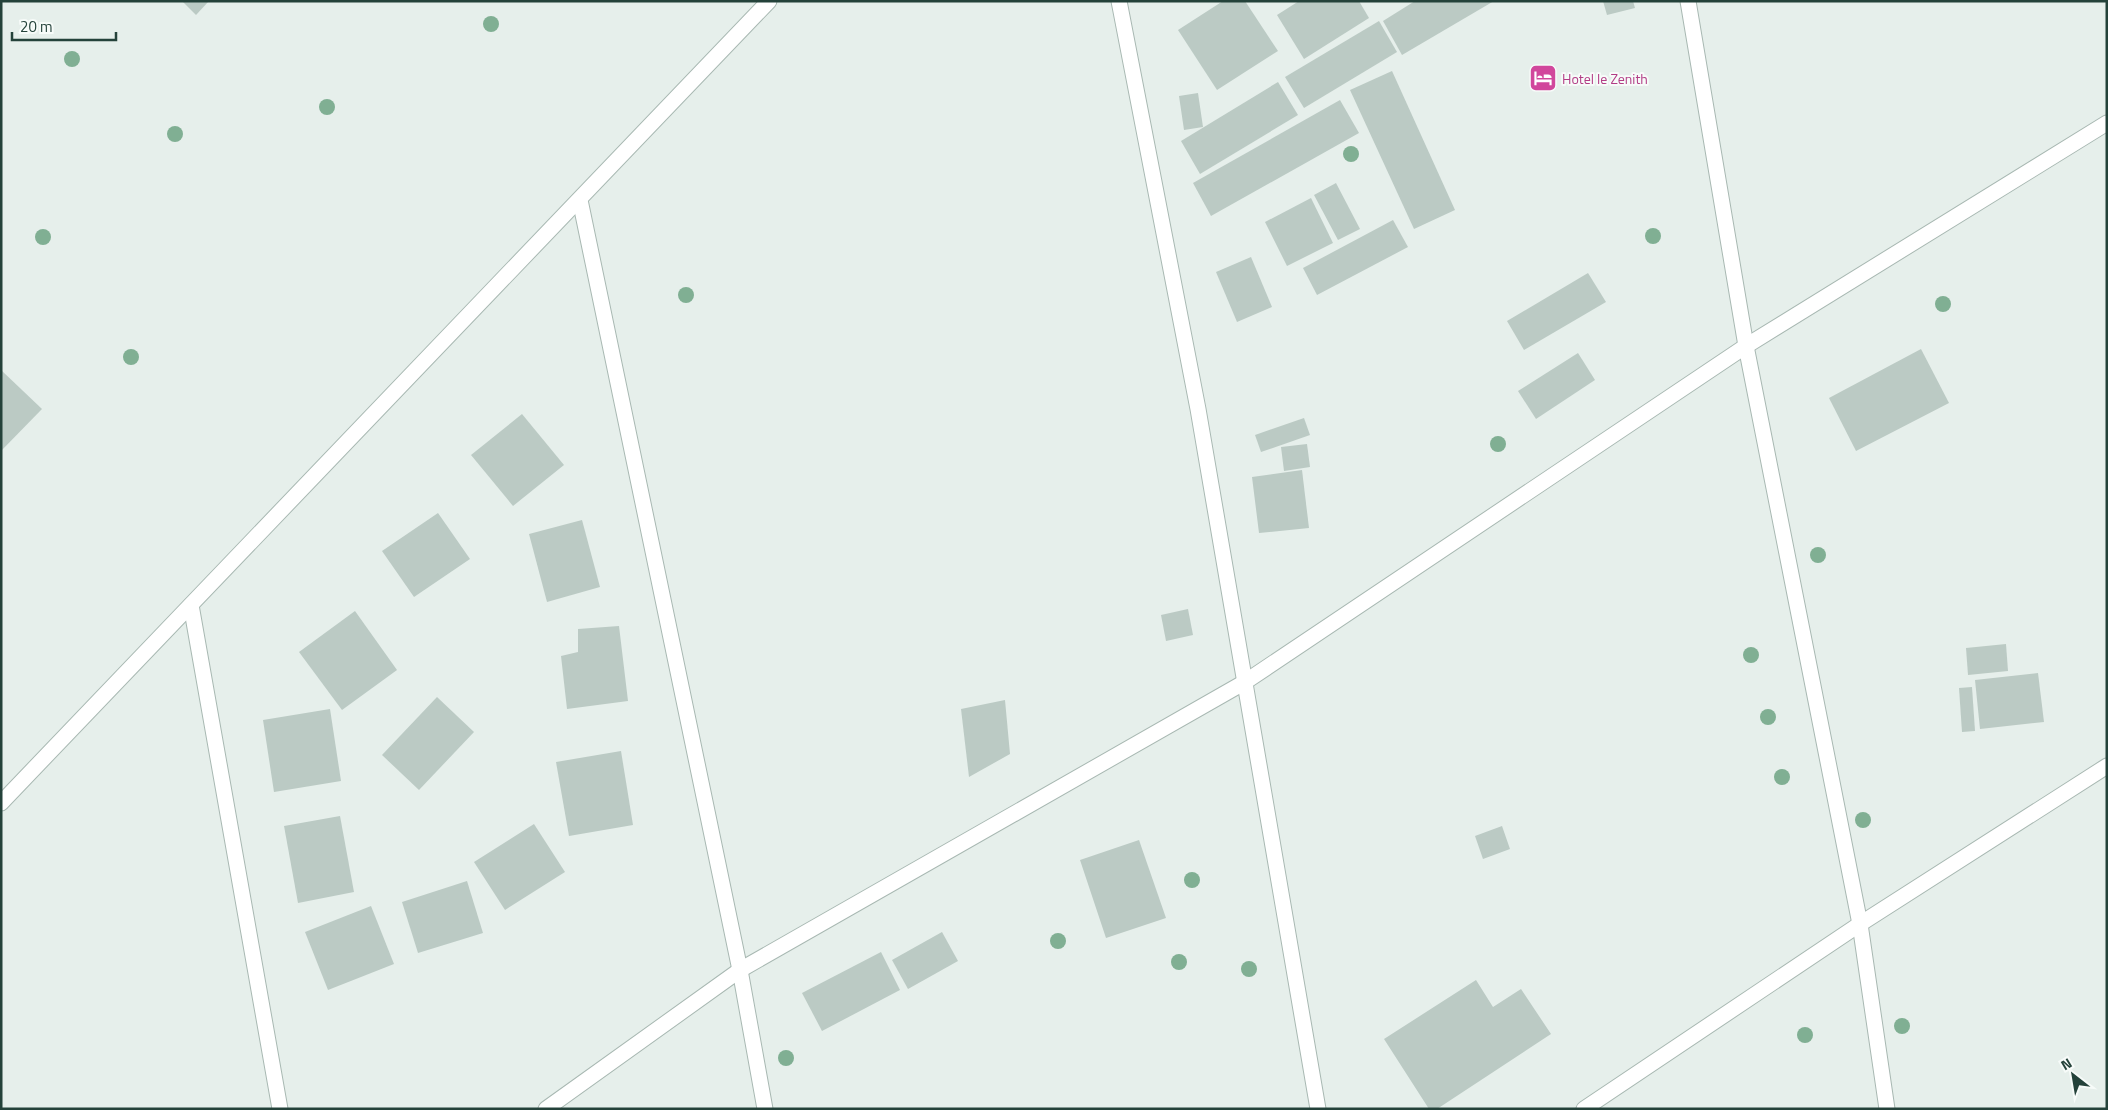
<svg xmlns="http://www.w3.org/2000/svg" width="2108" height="1110" viewBox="0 0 2108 1110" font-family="'Titillium Web',sans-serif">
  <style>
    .building { fill: #bbcac4 }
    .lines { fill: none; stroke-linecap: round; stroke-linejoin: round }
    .minor-casing { stroke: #a8b8b2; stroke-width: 17 }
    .minor { stroke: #fff; stroke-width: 15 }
    .tree { fill: #80af93 }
    .labels { text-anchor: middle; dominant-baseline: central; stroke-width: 4; stroke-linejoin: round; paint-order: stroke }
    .hotel-label { font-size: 14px; fill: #b23c85; stroke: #f7fbf9; text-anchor: start }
  </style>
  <rect width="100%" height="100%" fill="#e6efeb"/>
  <g class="building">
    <path d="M182,1H209L196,15Z"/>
    <path d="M1223,1H1245L1278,51L1217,90L1178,30Z"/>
    <path d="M1299,1H1359L1369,18L1304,59L1277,15Z"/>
    <path d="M1415,1H1494L1402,55L1383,21Z"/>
    <path d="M1603,1H1633L1635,8L1607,15Z"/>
    <path d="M1379,21L1397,52L1304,108L1285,77Z"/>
    <path d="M1392,71L1455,210L1414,229L1350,90Z"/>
    <path d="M1278,82L1298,115L1200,174L1181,141Z"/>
    <path d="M1198,93L1203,127L1184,130L1179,96Z"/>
    <path d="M1340,100L1359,133L1211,216L1193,183Z"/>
    <path d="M1336,183L1360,229L1338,240L1314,195Z"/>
    <path d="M1311,198L1333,243L1287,266L1265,222Z"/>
    <path d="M1393,220L1408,247L1317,295L1303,268Z"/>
    <path d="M1251,257L1272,307L1237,322L1216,272Z"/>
    <path d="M1588,273L1606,302L1524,350L1507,321Z"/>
    <path d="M1921,349L1949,403L1856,451L1829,398Z"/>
    <path d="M1578,353L1595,380L1536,419L1518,391Z"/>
    <path d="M1,370L42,409L1,451Z"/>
    <path d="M522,414L564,465L513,506L471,455Z"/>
    <path d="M1304,418L1310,435L1261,452L1255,435Z"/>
    <path d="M1307,444L1310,467L1284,471L1281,447Z"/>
    <path d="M1302,470L1309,528L1259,533L1252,477Z"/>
    <path d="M438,513L470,559L414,597L382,551Z"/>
    <path d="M582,520L600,587L547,602L529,534Z"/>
    <path d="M1188,609L1193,635L1166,641L1161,615Z"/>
    <path d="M355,611L397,670L342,710L299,652Z"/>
    <path d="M619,626L628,701L567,709L561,656L578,652V629Z"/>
    <path d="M2006,644L2008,671L1968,675L1966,648Z"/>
    <path d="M2038,673L2044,722L1980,729L1975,680Z"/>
    <path d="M1972,687L1975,731L1962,732L1959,688Z"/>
    <path d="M437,697L474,732L419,790L382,755Z"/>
    <path d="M1005,700L1010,754L969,777L961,709Z"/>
    <path d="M330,709L341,781L274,792L263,720Z"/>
    <path d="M621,751L633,825L569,836L556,762Z"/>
    <path d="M340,816L354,892L298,903L284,826Z"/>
    <path d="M534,824L565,872L505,910L474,862Z"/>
    <path d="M1502,826L1510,849L1483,859L1475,836Z"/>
    <path d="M1139,840L1166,918L1106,938L1080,860Z"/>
    <path d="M467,881L483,933L418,953L402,902Z"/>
    <path d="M371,906L394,964L328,990L305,932Z"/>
    <path d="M942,932L958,961L908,989L892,960Z"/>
    <path d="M881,952L900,990L822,1031L802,993Z"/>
    <path d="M1476,980L1493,1007L1521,989L1551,1034L1437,1109H1429L1384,1039Z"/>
  </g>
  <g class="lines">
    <g class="minor-casing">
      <g id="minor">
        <path d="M1119,1L1198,409L1318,1109"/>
        <path d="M1688,1L1746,346L1860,924L1887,1109"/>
        <path d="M580,200L740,970L765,1109"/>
        <path d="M191,605L280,1109"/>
        <path d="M1,803L769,1"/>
        <path d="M546,1109L740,970L1245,682L1746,346L2107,123"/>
        <path d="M1584,1109L1860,924L2107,766"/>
      </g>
    </g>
    <use href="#minor" class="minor"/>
  </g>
  <g class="tree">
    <circle cx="491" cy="24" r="8"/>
    <circle cx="72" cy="59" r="8"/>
    <circle cx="327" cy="107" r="8"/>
    <circle cx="175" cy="134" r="8"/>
    <circle cx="1351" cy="154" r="8"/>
    <circle cx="1653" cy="236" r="8"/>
    <circle cx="43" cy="237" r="8"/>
    <circle cx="686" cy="295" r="8"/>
    <circle cx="1943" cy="304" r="8"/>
    <circle cx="131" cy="357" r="8"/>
    <circle cx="1498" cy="444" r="8"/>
    <circle cx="1818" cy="555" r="8"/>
    <circle cx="1751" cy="655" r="8"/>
    <circle cx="1768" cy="717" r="8"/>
    <circle cx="1782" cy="777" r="8"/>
    <circle cx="1863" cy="820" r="8"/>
    <circle cx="1192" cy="880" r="8"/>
    <circle cx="1058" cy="941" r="8"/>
    <circle cx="1179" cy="962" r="8"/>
    <circle cx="1249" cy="969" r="8"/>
    <circle cx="1902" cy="1026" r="8"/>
    <circle cx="1805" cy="1035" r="8"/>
    <circle cx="786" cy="1058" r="8"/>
  </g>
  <defs>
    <g id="hotel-square" transform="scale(1.4375)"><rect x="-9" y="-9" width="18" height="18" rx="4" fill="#d1479c" stroke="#f7fbf9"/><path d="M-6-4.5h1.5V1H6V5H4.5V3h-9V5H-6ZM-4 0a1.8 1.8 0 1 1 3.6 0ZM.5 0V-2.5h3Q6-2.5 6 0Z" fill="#fff"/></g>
  </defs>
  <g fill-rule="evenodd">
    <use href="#hotel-square" x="1543" y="78"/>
  </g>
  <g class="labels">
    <g class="hotel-label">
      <text x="1562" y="78">Hotel le Zenith</text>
    </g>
  </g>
  <rect width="2108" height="1110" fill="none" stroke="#24423a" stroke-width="5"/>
  <g transform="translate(2073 1075) rotate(329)" stroke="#f7fbf9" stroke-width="4" paint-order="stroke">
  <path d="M0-4L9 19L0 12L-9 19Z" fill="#24423a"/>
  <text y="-8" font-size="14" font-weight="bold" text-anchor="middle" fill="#24423a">N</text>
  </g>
  <path d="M12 32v8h104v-8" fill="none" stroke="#24423a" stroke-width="2.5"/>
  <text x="20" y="32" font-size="15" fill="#24423a" stroke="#f7fbf9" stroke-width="4" paint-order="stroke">20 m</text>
</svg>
